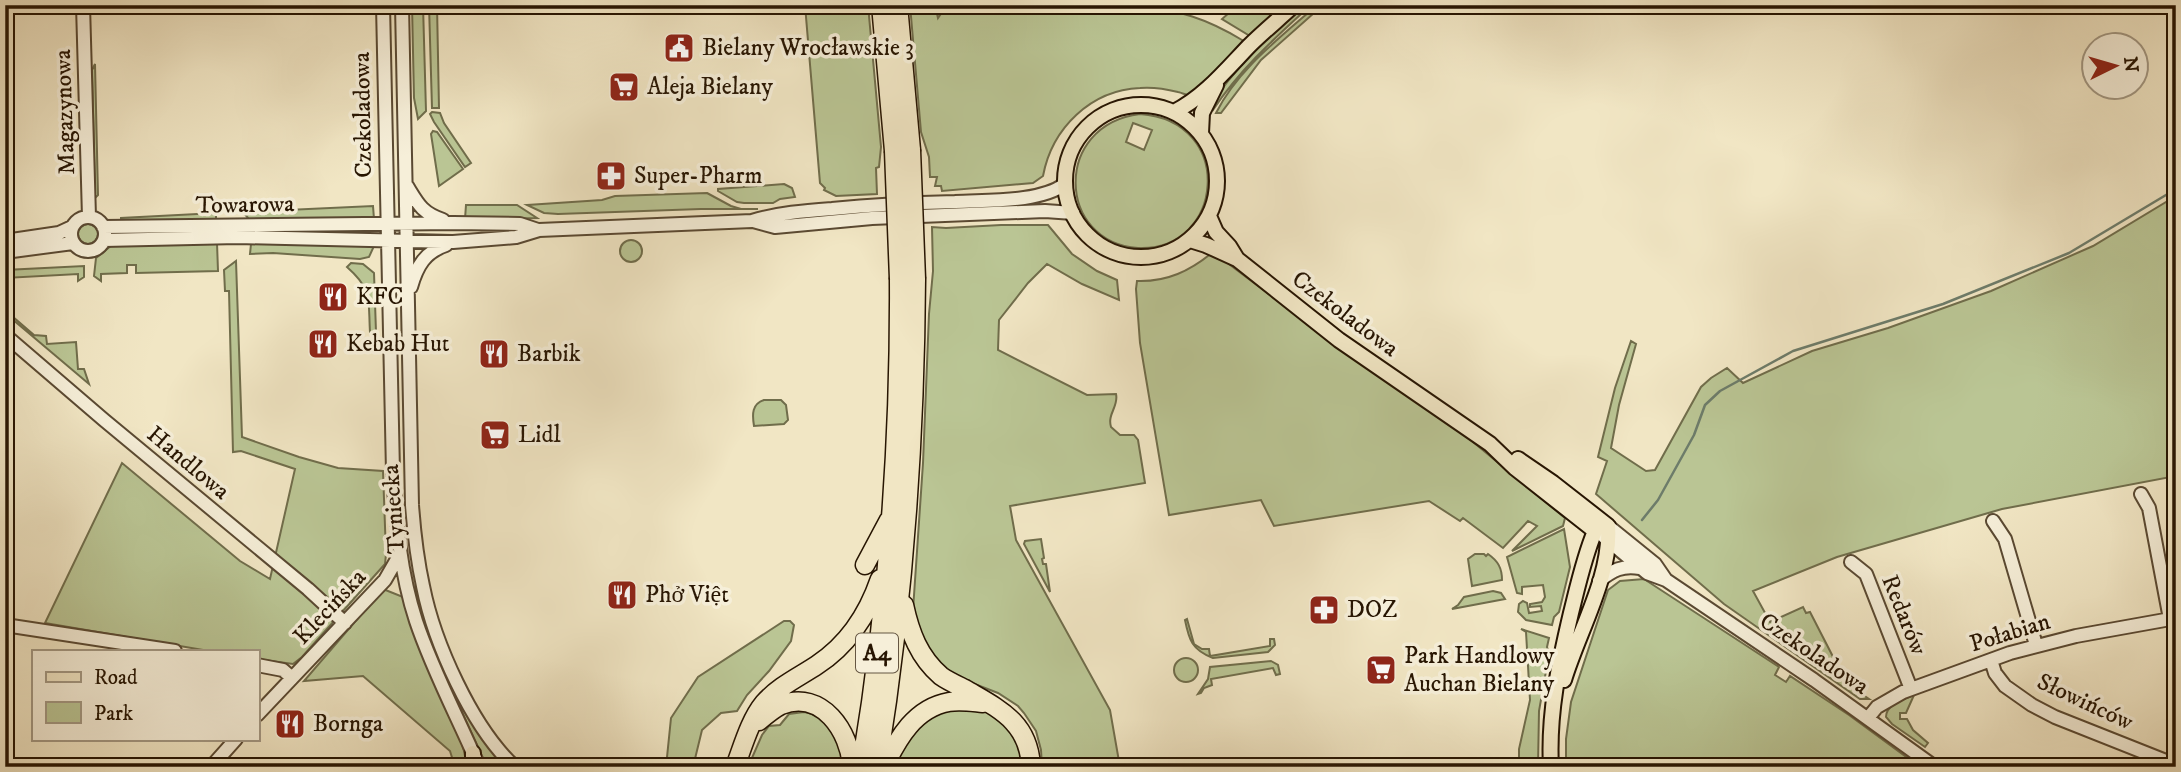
<svg xmlns="http://www.w3.org/2000/svg" width="2181" height="772" viewBox="0 0 2181 772" font-family="'IM FELL DW Pica',serif">
	<rect width="100%" height="100%" fill="#f1e6c4"/>
	<filter id="stains"><feTurbulence type="fractalNoise" baseFrequency=".00286" numOctaves="4"/><feColorMatrix values="0 0 0 0 .2 0 0 0 0 .09 0 0 0 0 .02 0 0 0 .5 -.17"/></filter>
	<radialGradient id="worn" r=".72"><stop offset=".6" stop-color="#630" stop-opacity="0"/><stop offset="1" stop-color="#630" stop-opacity=".3"/></radialGradient>
	<!-- green -->
	<path fill="#bac594" stroke="#706d4b" stroke-width="2" fill-rule="evenodd" d="M412,5H423L426,111L418,119L414,98Z
		M429,5H437L439,108H432Z
		M805,5H868L881,147L879,167L876,168L877,194L836,196L824,190L825,188L820,183Z
		M910,5H935L938,18L947,5H1099L1085,10C1100,18 1121,8 1138,8C1177,8 1209,20 1242,40L1243,43L1193,96C1187,96 1183,93 1178,92C1166,89 1152,87 1140,88C1091,90 1052,128 1043,176L1033,183L942,191L941,186H935L937,177H930L929,157L921,132Z
		M1238,5H1285L1250,36L1222,19Z
		M1303,5H1311C1275,38 1240,69 1213,110L1209,107C1236,66 1267,38 1303,5Z
		M1317,5H1323L1261,60L1221,113H1216C1238,69 1281,37 1317,5Z
		M95,64L98,195L95,198L92,70Z
		M432,112L440,113L444,123L471,163L465,167L434,122L430,114Z
		M1140,114C1237,121 1224,252 1138,248C1057,243 1052,125 1140,114ZM1133,123L1152,130L1144,150L1126,142Z
		M433,131L437,132L463,169L439,186L431,134Z
		M784,184L792,188L795,197L780,199L773,203H744L737,202L718,191V189Z
		M707,193L731,206L741,209H758H701L558,214L544,213L527,205L602,200L615,196Z
		M2176,196V476L2002,509L1837,557L1753,591L1770,622L1803,607L1806,613L1810,612L1847,684L1869,699H1860L1724,604L1596,494L1607,461L1598,457L1615,388L1631,341L1636,344L1619,405L1611,448L1646,471L1655,470L1701,387L1711,378L1727,368L1743,383L1812,351L1888,328L1991,291L2093,246Z
		M466,205H517L537,218L465,219Z
		M373,206L374,219L252,221L248,218L243,212Z
		M216,213V220L121,222V218Z
		M78 234a10 10 0 1 1 20 0a10 10 0 1 1-20 0Z
		M1001,225H1048L1072,254L1097,271L1117,280L1119,300L1082,284L1047,264L1028,283L999,320L998,350L1087,395L1116,394C1119,406 1107,414 1111,427L1120,435H1134L1138,440L1145,483L1010,506L1016,540L1110,710L1120,767H1042L1041,750L1036,731L1024,713L1018,706L998,693L972,683L943,668L927,650L913,610L923,463L929,314L933,271L932,227L946,228Z
		M620 251a11 11 0 1 1 22 0a11 11 0 1 1-22 0Z
		M254,242L374,246L369,257L360,259L273,253L250,254L251,244Z
		M217,243L218,271L136,273V265H127V273L101,274V281L94,276L96,258L112,245Z
		M1213,252L1336,345L1450,423L1565,518L1563,526L1512,551L1537,526L1528,521L1503,548L1463,518L1460,521L1429,501L1274,526L1261,500L1169,515L1140,343L1136,289L1137,281C1167,282 1190,271 1213,252Z
		M236,261L242,437L299,457L338,468L383,471L386,554L385,564L302,657L293,664L257,659V651H209L45,623L122,463L240,561L270,579L295,469L241,451L233,452L229,291H225L224,270Z
		M351,263L363,264L374,273L376,332H370C368,299 373,290 347,267Z
		M84,266V277L78,281V274L5,278V270Z
		M5,310L34,335L46,336L47,344L76,342L78,369H84L89,384L5,313Z
		M764,400H781L786,405L788,420L784,424L754,426C752,414 752,404 764,400Z
		M1564,529L1570,567L1559,612L1554,617L1552,625L1526,620L1518,612L1519,604L1523,601L1527,603L1529,613L1542,611L1541,606L1530,607V604L1542,602L1545,597L1543,585L1522,587V594L1517,593L1507,557Z
		M1041,539L1044,558L1042,559L1043,564H1046L1050,592L1024,544L1025,541Z
		M1475,554H1484L1486,556L1488,554C1498,561 1502,568 1502,580L1472,586L1468,559Z
		M1644,579L1779,667L1775,675L1786,682L1790,676L1849,715L1920,767H1566V739L1571,702L1608,590L1620,581Z
		M383,589L403,597C411,621 419,646 429,670C440,695 467,741 466,767H455L450,751L363,676L304,681Z
		M1493,591L1501,593L1505,599L1452,609L1458,605L1464,597Z
		M417,594L426,626L450,680L506,767H487L430,642L415,595Z
		M1187,619L1194,644L1202,649H1209L1210,656L1270,646V639H1274L1275,645L1268,652L1213,658C1192,650 1189,640 1185,620Z
		M784,621H790L794,625L791,641L769,671L747,695L737,711L721,713L702,730L693,767H666L671,718L698,677Z
		M1521,629L1549,638L1547,647L1549,654L1539,711L1538,767L1519,766V749L1530,700L1526,632Z
		M1174 670a12 12 0 1 1 24 0a12 12 0 1 1-24 0Z
		M1271,661L1278,665L1280,674L1276,675L1273,668L1211,679L1212,685L1204,688L1201,693L1198,694L1208,679L1210,667Z
		M1914,695L1906,713H1900V719H1907L1913,730L1928,743L1925,747L1892,724L1886,717C1886,704 1903,700 1914,695Z
		M940,707C953,708 979,707 990,712C1011,722 1020,745 1023,767H893L907,731Z
		M804,712C833,717 839,742 845,767H748L762,735L769,726L780,725L789,714Z"/>
	<g fill="none" stroke-linecap="round" stroke-linejoin="round">
		<!-- stream -->
		<path stroke="#6d7c6a" stroke-width="2.5" d="M1642,520L1658,500L1694,435L1705,405L1720,391L1793,351L1943,304L2069,253L2176,189"/>
		<!-- minor casing -->
		<g stroke="#5a4932" stroke-width="16">
			<path id="minor" d="M83,5L89,217
				M383,5L393,472C396,522 400,572 416,621C432,669 456,714 476,760
				M402,5L412,505C414,532 417,559 423,586C434,642 472,728 515,767
				M407,186C418,204 422,213 443,220
				M71 234a17 17 0 1 1 34 0a17 17 0 1 1-34 0Z
				M753,221L775,227L872,218L1045,211L1073,213
				M103,227L453,223L520,224L538,230
				M104,240L238,237L453,242L516,237L539,230L752,221C778,213 805,211 832,209C873,205 914,203 955,202C987,200 1039,203 1065,184
				M5,241L59,233L72,227
				M5,252L73,243
				M411,287C417,266 425,252 446,245
				M5,335L104,420L308,589L345,623
				M2141,494L2149,508L2170,619
				M1993,521L2005,539L2036,645
				M1602,528L1608,526L1655,564L1666,580
				M1604,537L1647,573L1666,580L1814,680L1935,767
				M1851,562L1866,574L1911,689
				M1599,581C1613,570 1622,565 1640,568
				M5,625L175,651
				M1991,660L1995,673L2005,686L2032,705L2055,717L2176,765
				M257,665L283,670L292,678
				M257,715L385,580L400,554
				M1868,718L1877,707L1903,692L2010,653L2076,636L2176,618
				M211,767L236,739"/>
		</g>
		<!-- major casing -->
		<g stroke="#271502" stroke-width="18">
			<path id="major" d="M1065 181a76 76 0 1 1 152 0a76 76 0 1 1-152 0Z
				M1174,112C1204,97 1226,70 1249,46C1263,32 1279,19 1294,5
				M1201,133L1202,113L1216,85
				M1209,216L1216,232L1229,246L1237,259
				M1190,240L1206,245L1237,259L1339,340L1490,444L1515,468L1595,531C1584,557 1578,585 1571,613C1559,664 1548,714 1551,767
				M1518,459L1553,483L1608,526C1612,575 1578,633 1564,680
				M473,767V753"/>
		</g>
		<!-- highway casing -->
		<g stroke="#271502" stroke-width="21">
			<path id="highway" d="M881,5L894,151
				M898,5L911,150
				M865,565L889,520
				M904,605C910,633 919,657 941,676C948,681 957,685 965,689C999,709 1029,722 1031,767
				M759,721C766,715 773,709 781,705C822,689 850,732 852,767
				M735,767C743,746 750,720 764,703C779,686 799,677 817,665C849,644 868,614 880,579
				M861,767C888,606 900,443 899,279
				M877,767C904,603 915,445 916,279
				M884,767C898,738 915,708 949,702C960,700 972,702 983,703"/>
		</g>
		<!-- minor -->
		<use href="#minor" stroke="#f6efd9" stroke-width="12"/>
		<!-- major -->
		<use href="#major" stroke="#f1e6c4" stroke-width="14"/>
		<!-- highway -->
		<use href="#highway" stroke="#f1e6c4" stroke-width="18"/>
		<!-- highway-bridge casing -->
		<g stroke="#271502" stroke-width="21" stroke-linecap="butt">
			<path id="highway-bridge" d="M911,150L916,279
				M894,151L899,279"/>
		</g>
		<!-- highway-bridge -->
		<use href="#highway-bridge" stroke="#f1e6c4" stroke-width="18"/>
	</g>
	<!-- icons -->
	<defs>
		<g id="civic-square" transform="scale(1.575)"><rect x="-9" y="-9" width="18" height="18" rx="4" fill="#8f2418" stroke="#f6efd9"/><path d="M-.6-6.5H3V-4.5H.6V-3L4-1V1h2V6H-6V1h2V-1L-.6-3ZM-1.2 2.5V6h2.4V2.5Z" fill="#fff"/></g>
		<g id="supermarket-square" transform="scale(1.575)"><rect x="-9" y="-9" width="18" height="18" rx="4" fill="#8f2418" stroke="#f6efd9"/><path d="M-6-5.5h2.5l.6 2H6L4.5 2H-2.5L-4.4-4H-6ZM-1.5 3.2a1.3 1.3 0 1 0 .1 0ZM3 3.2a1.3 1.3 0 1 0 .1 0Z" fill="#fff"/></g>
		<g id="pharmacy-square" transform="scale(1.575)"><rect x="-9" y="-9" width="18" height="18" rx="4" fill="#8f2418" stroke="#f6efd9"/><path d="M-2-6h4v4h4v4h-4v4h-4v-4h-4v-4h4Z" fill="#fff"/></g>
		<g id="restaurant-square" transform="scale(1.575)"><rect x="-9" y="-9" width="18" height="18" rx="4" fill="#8f2418" stroke="#f6efd9"/><path d="M-5-6h1v4h1v-4h1v4h1v-4h1v5L-1.5 .5V6h-2V.5L-5-1ZM5-6V6H3V1.5H1.5Q1.5-4 5-6Z" fill="#fff"/></g>
	</defs>
	<g fill-rule="evenodd">
		<use href="#civic-square" x="679" y="48"/>
		<use href="#supermarket-square" x="624" y="87"/>
		<use href="#pharmacy-square" x="611" y="176"/>
		<use href="#restaurant-square" x="333" y="297"/>
		<use href="#restaurant-square" x="323" y="344"/>
		<use href="#restaurant-square" x="494" y="354"/>
		<use href="#supermarket-square" x="495" y="435"/>
		<use href="#restaurant-square" x="622" y="595"/>
		<use href="#pharmacy-square" x="1324" y="610"/>
		<use href="#supermarket-square" x="1381" y="670"/>
		<use href="#restaurant-square" x="290" y="724"/>
	</g>
	<g text-anchor="middle" dominant-baseline="central" stroke-width="7" stroke-linejoin="round" paint-order="stroke">
		<!-- shield labels -->
		<rect fill="#f6efd9" stroke="#655642" stroke-width="2" x="856" y="633.5" width="42" height="39" rx="5"/>
		<g font-size="23" font-weight="bold" fill="#271502">
			<text x="877" y="653">A4</text>
		</g>
		<!-- poi labels -->
		<g font-size="24" fill="#271502" stroke="#f6efd9" text-anchor="start">
			<text x="702" y="48">Bielany Wrocławskie 3</text>
			<text x="647" y="87">Aleja Bielany</text>
			<text x="634" y="176">Super-Pharm</text>
			<text x="356" y="297">KFC</text>
			<text x="346" y="344">Kebab Hut</text>
			<text x="517" y="354">Barbik</text>
			<text x="518" y="435">Lidl</text>
			<text x="645" y="595">Phở Việt</text>
			<text x="1347" y="610">DOZ</text>
			<text x="1404" y="656">Park Handlowy<tspan x="1404" dy="28">Auchan Bielany</tspan></text>
			<text x="313" y="724">Bornga</text>
		</g>
		<!-- street labels -->
		<g font-size="24" fill="#271502" stroke="#f6efd9">
			<text transform="translate(65 112) rotate(-92)">Magazynowa</text>
			<text transform="translate(363 115) rotate(-91)">Czekoladowa</text>
			<text transform="translate(245 205) rotate(-1)">Towarowa</text>
			<text transform="translate(1345 314) rotate(37)">Czekoladowa</text>
			<text transform="translate(188 463) rotate(40)">Handlowa</text>
			<text transform="translate(394 509) rotate(-94)">Tyniecka</text>
			<text transform="translate(330 607) rotate(-47)">Klecińska</text>
			<text transform="translate(1904 615) rotate(68)">Redarów</text>
			<text transform="translate(2010 633) rotate(-17)">Połabian</text>
			<text transform="translate(1814 654) rotate(34)">Czekoladowa</text>
			<text transform="translate(2085 702) rotate(25)">Słowińców</text>
		</g>
	</g>
	<!-- margin -->
	<rect width="2181" height="772" fill="none" stroke="#f1e6c4" stroke-width="28"/>
	<rect x="7" y="7" width="2167" height="758" fill="none" stroke="#271502" stroke-width="3.5"/>
	<rect x="14" y="14" width="2153" height="744" fill="none" stroke="#271502" stroke-width="2"/>
	<!-- legend -->
	<rect x="32" y="650" width="228" height="91" fill="#f6efd9" stroke="#a39883" stroke-width="2"/>
	<rect x="46" y="672" width="35" height="10" fill="#f1e6c4" stroke="#a39883" stroke-width="2"/>
	<text x="94" y="684" font-size="21" fill="#271502">Road</text>
	<rect x="46" y="702" width="35" height="21" fill="#bac594" stroke="#a39883" stroke-width="2"/>
	<text x="94" y="720" font-size="21" fill="#271502">Park</text>
	<!-- north arrow -->
	<g transform="translate(2115 66) rotate(85)"><circle r="33" fill="#f6efd9" stroke="#a39883" stroke-width="2"/>
	<path d="M0-5L12 26L0 18L-12 26Z" fill="#8f2418"/>
	<text y="-10" font-size="19" font-weight="bold" text-anchor="middle" fill="#271502">N</text>
	</g>
	<rect width="100%" height="100%" filter="url(#stains)"/>
	<rect width="100%" height="100%" fill="url(#worn)"/>
</svg>
